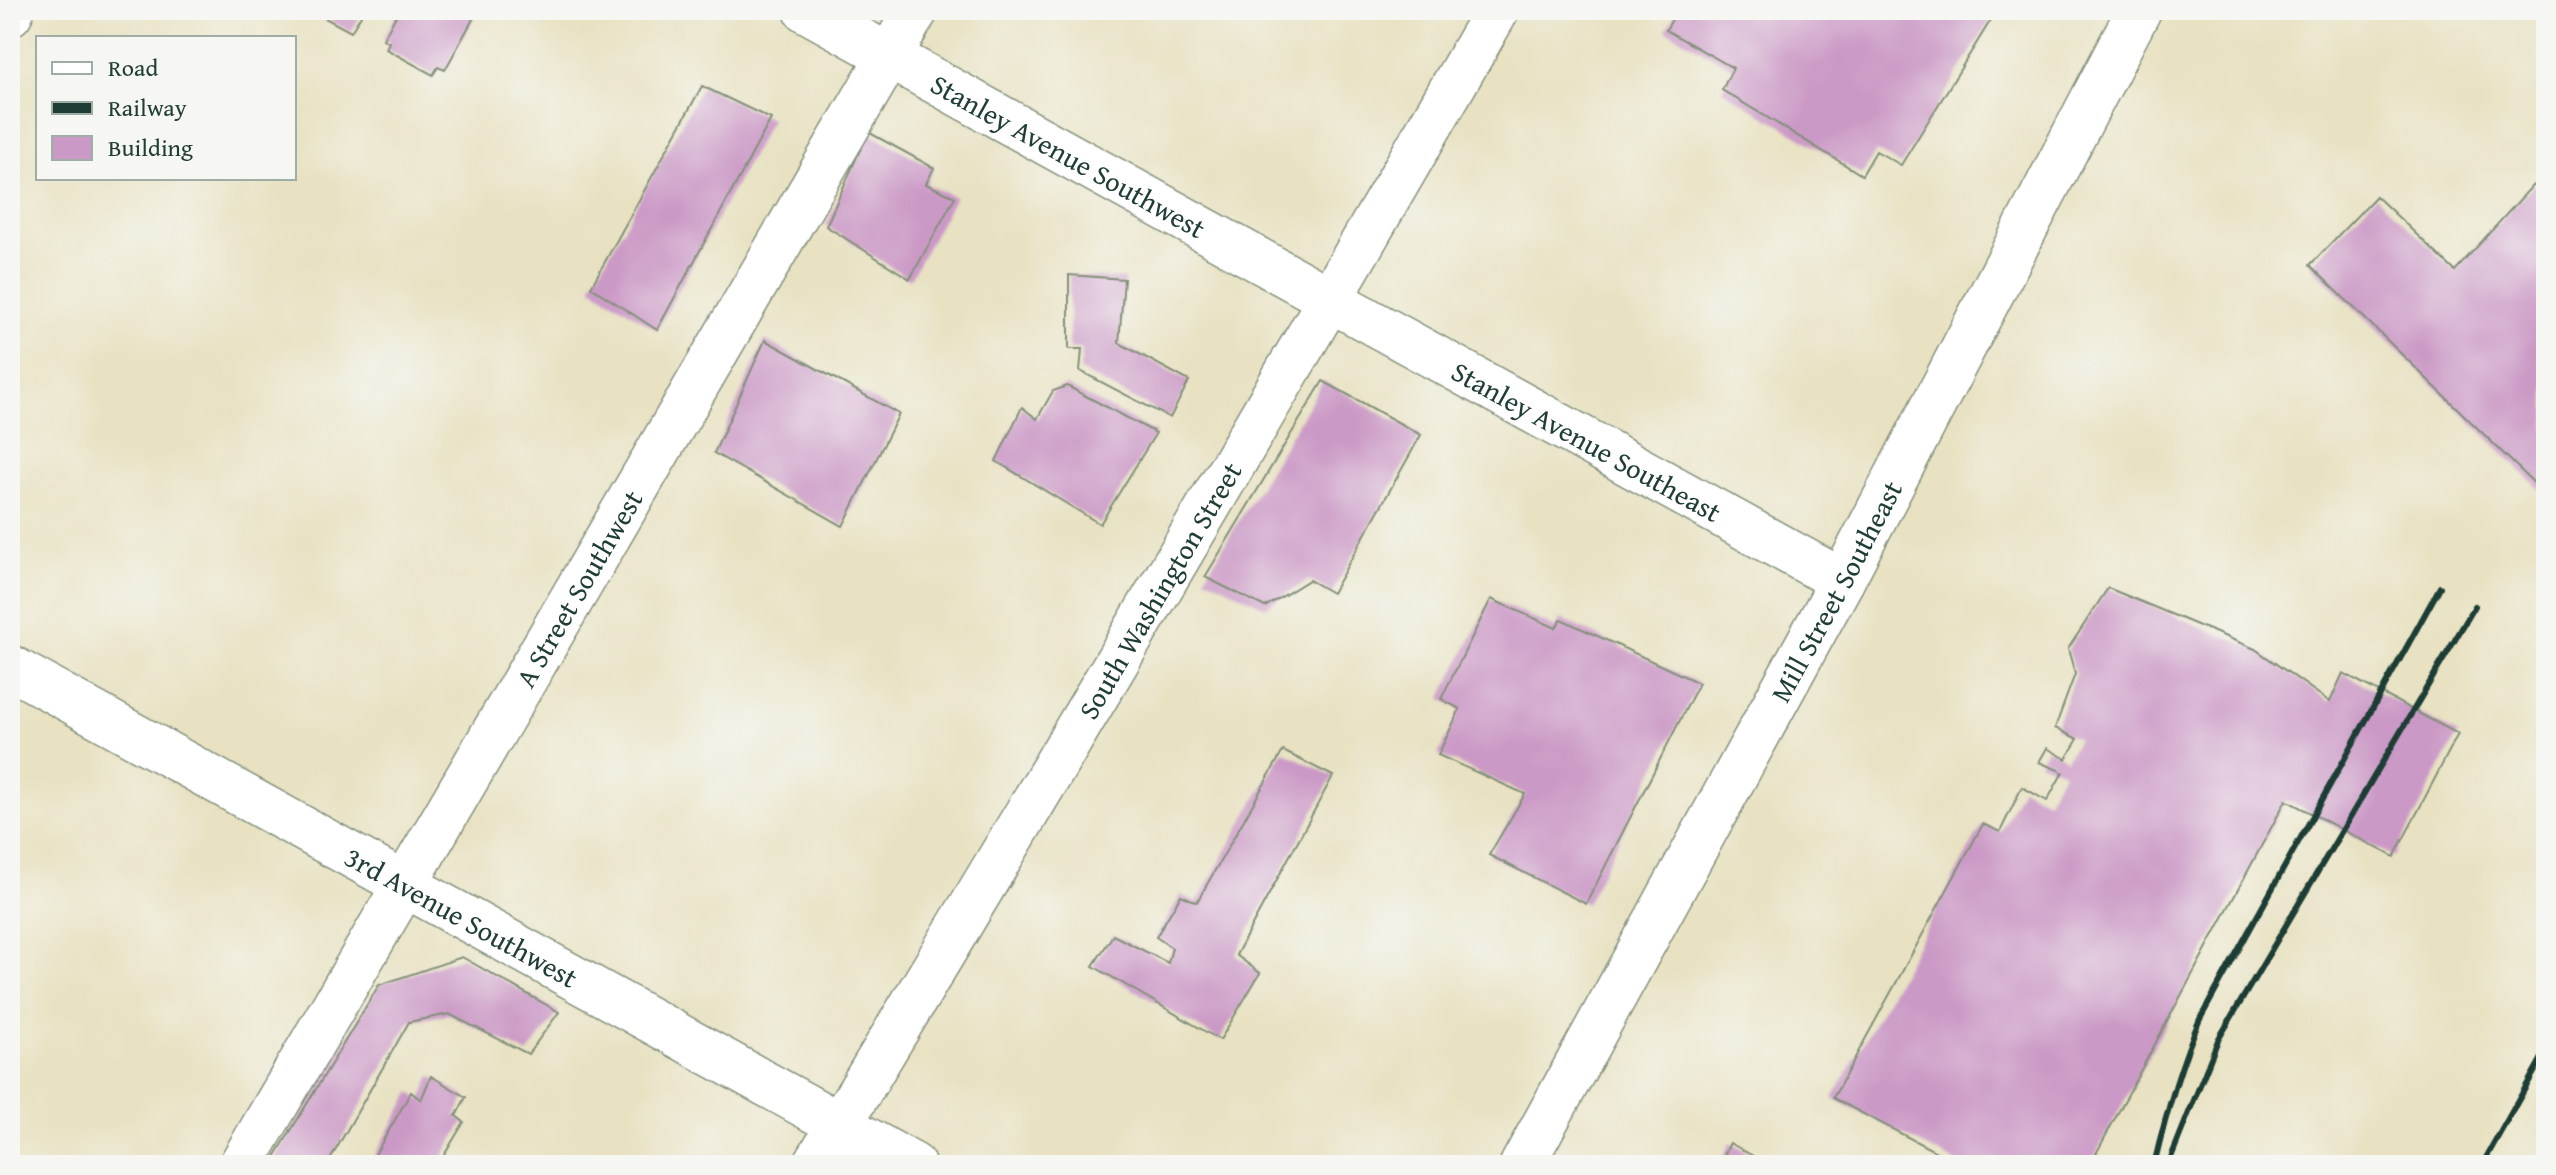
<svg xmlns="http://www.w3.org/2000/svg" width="2556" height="1175" viewBox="0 0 2556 1175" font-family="'Gentium Book Plus',serif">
	<rect width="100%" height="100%" fill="#f6f6f2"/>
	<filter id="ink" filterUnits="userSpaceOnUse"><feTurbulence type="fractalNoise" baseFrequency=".0125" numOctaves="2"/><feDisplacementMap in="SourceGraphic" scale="16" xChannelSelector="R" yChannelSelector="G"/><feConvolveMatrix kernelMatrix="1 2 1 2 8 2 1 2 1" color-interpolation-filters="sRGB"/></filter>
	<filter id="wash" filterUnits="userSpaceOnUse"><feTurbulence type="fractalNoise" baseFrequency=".006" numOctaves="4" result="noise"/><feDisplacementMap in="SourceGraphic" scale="32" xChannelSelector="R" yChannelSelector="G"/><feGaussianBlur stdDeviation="1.8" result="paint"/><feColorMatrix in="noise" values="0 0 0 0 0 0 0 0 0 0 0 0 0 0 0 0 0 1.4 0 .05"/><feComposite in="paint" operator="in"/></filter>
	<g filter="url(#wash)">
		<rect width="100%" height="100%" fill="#e8e2c2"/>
		<g id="blocks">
			<!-- building -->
			<path fill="#cb99c6" d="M310,10H364L351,32Z
				M399,10H478L445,70L438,67L433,75L386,49L389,42L383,39Z
				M1677,10H1997L1901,165L1876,151L1862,175L1722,90L1733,68L1666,30Z
				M702,86L771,119L657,330L591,287Z
				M868,132L934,168L926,184L955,197L910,279L826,226Z
				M2533,185L2546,193V483L2540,489L2310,265L2376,196L2455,271Z
				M1069,275L1124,279L1119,343L1189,381L1170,418L1080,371L1082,349H1069Z
				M765,340L899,414L843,526L714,453Z
				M1323,381L1421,435L1332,593L1309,580L1265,607L1205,577Z
				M1067,386L1156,433L1100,524L996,461L1022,407L1037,419L1053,391Z
				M2108,588L2255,649L2330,702L2343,673L2458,734L2394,857L2286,800L2090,1165H1961L1833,1098L1983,824L2000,832L2022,787L2047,801L2063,772L2039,762L2047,748L2066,759L2078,739L2055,728L2075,674L2068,649Z
				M1491,599L1556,628L1561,619L1699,683L1586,904L1489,855L1525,794L1438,755L1460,709L1441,699Z
				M1283,751L1333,776L1236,955L1260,973L1220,1040L1093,966L1113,935L1168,963L1172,948L1156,937L1181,895L1197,902Z
				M462,957L559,1012L528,1054L449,1014L409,1022L327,1165H270L379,985Z
				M431,1076L466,1097L456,1116L464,1122L438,1165H369L411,1092L421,1100Z
				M1730,1143L1769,1165H1719Z"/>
		</g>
	</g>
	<g filter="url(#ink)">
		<use href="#blocks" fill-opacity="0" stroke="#84907b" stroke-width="2"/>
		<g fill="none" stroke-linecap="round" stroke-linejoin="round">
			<!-- street casing -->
			<g stroke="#84907b" stroke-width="47">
				<g id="street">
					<path d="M10,14L12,10"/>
					<path id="s1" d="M1331,300L1842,581"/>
					<path id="s2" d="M10,667L913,1165"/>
					<path id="s3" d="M241,1165L916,10"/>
					<path id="s4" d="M1522,1165L1842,581L2139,10"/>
				</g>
			</g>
			<!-- secondary casing -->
			<g stroke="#84907b" stroke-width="47">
				<g id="secondary">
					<path id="s5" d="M806,10L1331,300"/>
					<path id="s6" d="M815,1165C1047,783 1274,398 1497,10"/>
				</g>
			</g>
			<!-- street -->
			<use href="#street" stroke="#fff" stroke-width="44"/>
			<!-- secondary -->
			<use href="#secondary" stroke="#fff" stroke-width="44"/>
			<!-- rail -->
			<path stroke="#1f3d34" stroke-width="6" d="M2154,1165C2166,1114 2179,1067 2200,1019L2440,587
				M2168,1165L2218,1040L2475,606
				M2482,1165L2546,1051"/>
		</g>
	</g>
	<g text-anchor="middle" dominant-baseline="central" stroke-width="7" stroke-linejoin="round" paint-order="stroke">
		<!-- street labels -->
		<g font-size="28" fill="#1f3d34" stroke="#f6f6f2">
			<text stroke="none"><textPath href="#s5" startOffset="300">Stanley Avenue Southwest</textPath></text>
			<text stroke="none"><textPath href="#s1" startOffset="292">Stanley Avenue Southeast</textPath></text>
			<text stroke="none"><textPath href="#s3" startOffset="668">A Street Southwest</textPath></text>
			<text stroke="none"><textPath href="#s6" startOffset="670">South Washington Street</textPath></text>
			<text stroke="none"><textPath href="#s4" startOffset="654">Mill Street Southeast</textPath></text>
			<text stroke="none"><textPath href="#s2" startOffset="516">3rd Avenue Southwest</textPath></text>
		</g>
	</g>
	<!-- margin -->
	<rect width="2556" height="1175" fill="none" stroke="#f6f6f2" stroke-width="40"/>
	<!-- legend -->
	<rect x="36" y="36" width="260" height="144" fill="#f6f6f2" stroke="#a0aca6" stroke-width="2"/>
	<rect x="52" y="62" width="40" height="12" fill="#ffffff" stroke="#a0aca6" stroke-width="2"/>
	<text x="108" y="76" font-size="24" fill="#1f3d34">Road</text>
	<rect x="52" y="102" width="40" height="12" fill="#1f3d34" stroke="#a0aca6" stroke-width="2"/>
	<text x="108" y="116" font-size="24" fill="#1f3d34">Railway</text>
	<rect x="52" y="136" width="40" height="24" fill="#cb99c6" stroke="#a0aca6" stroke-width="2"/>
	<text x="108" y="156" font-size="24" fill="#1f3d34">Building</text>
</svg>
